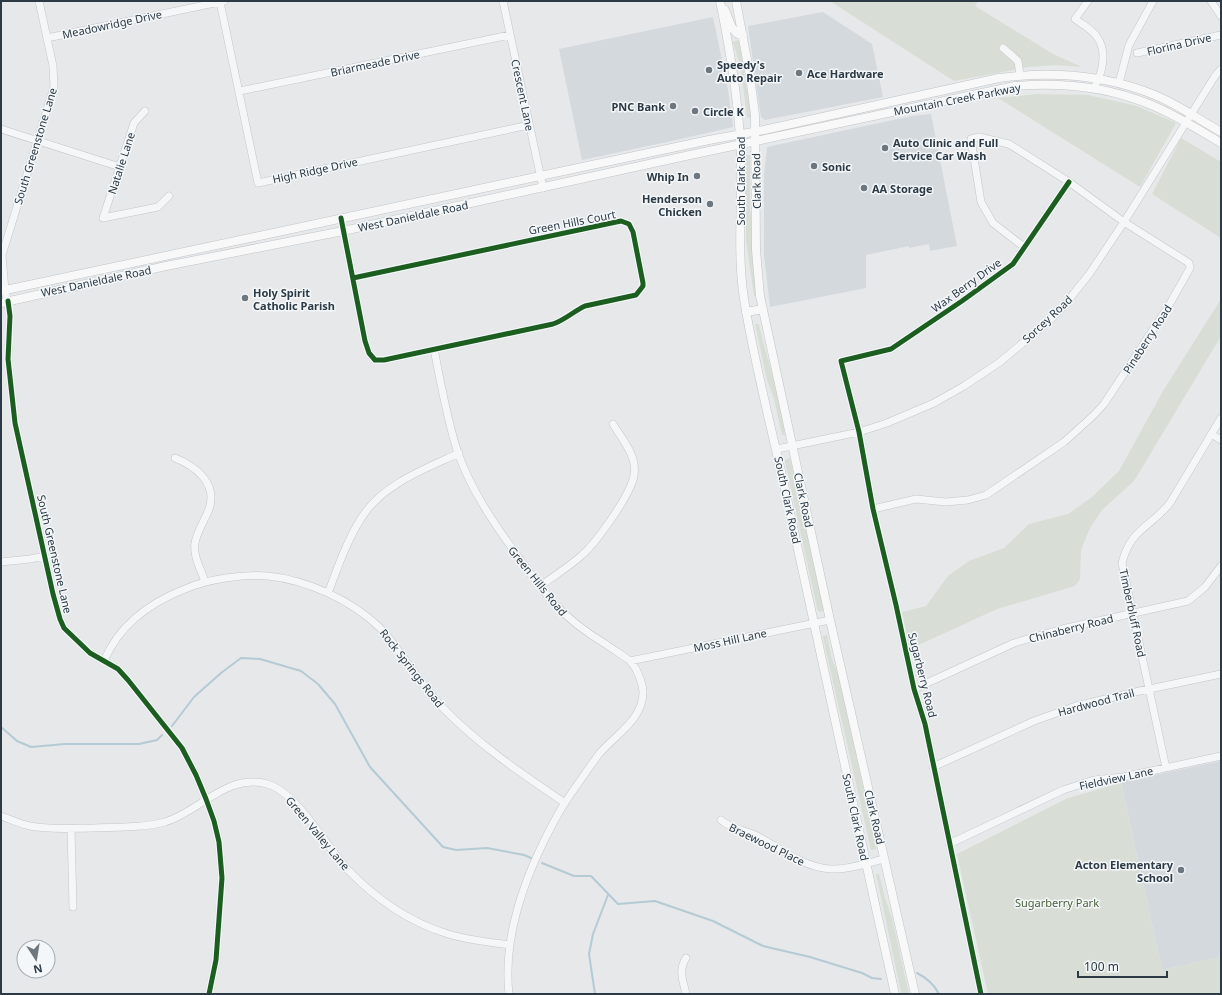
<svg xmlns="http://www.w3.org/2000/svg" width="1222" height="995" viewBox="0 0 1222 995" font-family="'Noto Sans',sans-serif">
	<rect width="100%" height="100%" fill="#e6e8ea"/>
	<!-- built -->
	<path fill="#d4d9dd" d="M823,12L872,44L883,97L765,120L761,117L748,26Z
		M713,17L728,90L733,127L667,142L582,160L559,49Z
		M931,114L957,246L930,251L929,244L909,248V246L866,255V288L770,307L764,254V176L767,147L912,116Z
		M1221,761V957L1162,970L1121,782Z"/>
	<!-- green -->
	<path fill="#d8ded6" d="M830,1H978L975,6L1053,54L1082,67L1056,65L1028,67L954,81Z
		M739,40L750,109L751,117L747,118L741,69L733,42Z
		M1037,94L1088,95L1137,106L1176,123L1140,187L998,98Z
		M1181,138L1221,162V238L1152,194Z
		M746,155H750V209L753,227L757,296H754L746,240Z
		M1221,299V336L1134,481L1102,510L1090,528L1081,550L1080,579L1075,586L997,609L910,649L902,612L926,606L948,576L969,561L1004,548L1029,524L1068,514L1092,497L1119,471L1163,391Z
		M755,324H758L759,325C767,361 782,398 785,435H782L774,399L767,380Z
		M790,458L823,606V611L819,612L817,608L785,462V460Z
		M827,635L832,659L839,677L876,846V849L871,850L823,638V636Z
		M1121,783L1162,970L1221,957V994H988L957,854L1068,798Z
		M876,874H879L885,898L892,918L909,994H902L900,988Z"/>
	<g fill="none" stroke-linecap="round" stroke-linejoin="round">
		<!-- stream -->
		<path stroke="#b4cbd5" stroke-width="2" d="M172,726L194,697L221,673L241,658L260,659L301,671L318,684L335,704L370,767L443,847L456,850L487,848L524,855L531,858
			M1,727L17,741L31,747L65,744H139L157,740L162,735
			M542,863L574,876H591L618,904L655,901L713,921L763,946L810,957L862,973L872,978L881,979
			M917,973C927,978 934,984 939,994
			M595,994L589,954L593,934L608,895"/>
		<!-- minor casing -->
		<g stroke="#c4c6c8" stroke-width="8">
			<path id="minor" d="M39,1L53,66L54,87L2,255L5,290L10,316L8,359L15,423L53,594L60,619L64,628L90,653L118,669L128,680L182,748L196,775L206,799L214,821L219,842L222,878L216,960L209,994
				M503,1L543,188
				M1088,1L1075,19C1083,25 1092,29 1097,37C1108,52 1102,74 1094,88
				M1211,1L1221,16
				M220,2L258,183L529,125
				M47,38L224,1
				M1003,48L1018,61L1020,75
				M1137,53L1221,35
				M1119,83L1129,45L1153,1
				M240,91L510,35
				M145,111L134,123L103,218L158,207L169,196
				M1,129L120,167
				M341,218L365,341L369,353L375,360H384L553,324C565,320 574,311 585,306L636,295L643,286V283L633,232L629,224L621,221L353,278
				M434,349C441,384 447,420 458,453C472,492 495,525 519,558C530,573 541,589 554,603C569,620 587,633 607,645C614,650 622,655 629,660C636,666 642,681 643,691C644,719 615,735 599,754C588,769 577,785 566,801C558,813 551,827 544,841C521,888 503,941 509,994
				M1211,434L1221,440
				M777,449L859,432L887,423L934,403L964,386L1000,362L1050,320L1063,307L1090,273L1124,222L1215,76L1221,69
				M175,458C195,466 218,483 209,509C205,520 197,531 195,543C193,557 201,569 205,582
				M873,509L916,499L946,502L968,500L986,495L1064,442L1094,415L1104,404L1168,307L1190,268L1189,263L1124,222L1069,182L1009,144L979,137L971,139L981,202L993,223L1024,247
				M1,562L30,559L45,556
				M540,586C554,576 569,567 582,555C596,543 624,503 631,485C634,479 635,471 634,464C632,450 620,436 613,424
				M328,593C338,567 347,540 362,517C383,484 425,469 459,453
				M104,661C119,625 149,603 185,589C208,579 243,574 268,576C307,580 351,600 379,627C387,635 394,644 400,653C414,671 427,691 443,708C479,745 522,774 565,803
				M630,661L830,620
				M914,689L1014,643L1062,629L1188,601L1205,587L1221,566
				M933,767L1034,721L1076,706L1135,692L1221,674
				M1166,768L1122,563C1131,528 1150,528 1170,503L1221,418
				M1,816C10,819 20,824 30,826C50,830 72,828 93,828C117,827 142,828 165,822C201,811 226,773 267,784C297,792 326,846 347,869C374,897 407,921 445,933C466,940 488,942 510,945
				M721,820C734,831 744,829 757,836C780,848 803,867 830,869C848,870 867,863 884,859
				M71,829L73,907
				M949,844L1063,790L1094,780L1123,777L1221,756
				M686,958C678,971 683,980 686,994
				M981,994L925,724L914,689L896,605L873,509L859,432L841,361L891,349L962,301L1013,264L1069,182"/>
		</g>
		<!-- major casing -->
		<g stroke="#c2c5c8" stroke-width="9">
			<path id="major" d="M720,1C731,54 740,108 741,162C742,208 737,253 744,299C756,374 777,448 792,522C826,680 860,837 895,994
				M736,1L750,76L755,115L756,250L760,296L830,620L915,994
				M725,10C729,18 732,36 743,35
				M1,291L709,140L764,130L999,78C1053,71 1107,75 1157,96C1180,106 1200,120 1221,132
				M1,303L166,266L343,231L690,155L1015,86C1061,82 1105,86 1149,104C1174,114 1198,129 1221,143
				M746,312L763,309"/>
		</g>
		<!-- minor -->
		<use href="#minor" stroke="#f5f6f7" stroke-width="7"/>
		<!-- major -->
		<use href="#major" stroke="#f8f8f8" stroke-width="8"/>
		<!-- cycleway casing -->
		<g stroke="#f4f7f9" stroke-width="8">
			<path id="cycleway" d="M341,218L365,341L369,353L375,360H384L553,324C565,320 574,311 585,306L636,295L643,286V283L633,232L629,224L621,221L353,278
				M8,301L10,316L8,359L15,423L53,594L60,619L64,628L90,653L118,669L128,680L182,748L196,775L206,799L214,821L219,842L222,878L216,960L209,994
				M981,994L925,724L914,689L896,605L873,509L859,432L841,361L891,349L962,301L1013,264L1069,182"/>
		</g>
		<!-- cycleway -->
		<use href="#cycleway" stroke="#1b5e20" stroke-width="5"/>
	</g>
	<!-- markers -->
	<g fill="#6c777f" stroke="#f4f7f9" stroke-width="1.5">
		<circle cx="709" cy="70" r="4"/>
		<circle cx="799" cy="73" r="4"/>
		<circle cx="673" cy="106" r="4"/>
		<circle cx="695" cy="111" r="4"/>
		<circle cx="885" cy="148" r="4"/>
		<circle cx="814" cy="166" r="4"/>
		<circle cx="697" cy="176" r="4"/>
		<circle cx="864" cy="188" r="4"/>
		<circle cx="710" cy="204" r="4"/>
		<circle cx="245" cy="298" r="4"/>
		<circle cx="1181" cy="870" r="4"/>
	</g>
	<g text-anchor="middle" dominant-baseline="central" stroke-width="3" stroke-linejoin="round" paint-order="stroke">
		<!-- street labels -->
		<g font-size="11" fill="#2b3a45" stroke="#f4f7f9">
			<text transform="translate(112 24) rotate(-12)">Meadowridge Drive</text>
			<text transform="translate(1179 44) rotate(-13)">Florina Drive</text>
			<text transform="translate(375 63) rotate(-12)">Briarmeade Drive</text>
			<text transform="translate(523 95) rotate(78)">Crescent Lane</text>
			<text transform="translate(957 99) rotate(-11)">Mountain Creek Parkway</text>
			<text transform="translate(35 146) rotate(-73)">South Greenstone Lane</text>
			<text transform="translate(121 163) rotate(-72)">Natalie Lane</text>
			<text transform="translate(315 170) rotate(-12)">High Ridge Drive</text>
			<text transform="translate(740 181) rotate(-90)">South Clark Road</text>
			<text transform="translate(756 181) rotate(-91)">Clark Road</text>
			<text transform="translate(413 216) rotate(-12)">West Danieldale Road</text>
			<text transform="translate(572 222) rotate(-11)">Green Hills Court</text>
			<text transform="translate(96 281) rotate(-12)">West Danieldale Road</text>
			<text transform="translate(966 285) rotate(-36)">Wax Berry Drive</text>
			<text transform="translate(1047 319) rotate(-43)">Sorcey Road</text>
			<text transform="translate(1147 339) rotate(-57)">Pineberry Road</text>
			<text transform="translate(788 500) rotate(78)">South Clark Road</text>
			<text transform="translate(804 500) rotate(78)">Clark Road</text>
			<text transform="translate(55 554) rotate(77)">South Greenstone Lane</text>
			<text transform="translate(538 581) rotate(51)">Green Hills Road</text>
			<text transform="translate(1133 613) rotate(78)">Timberbluff Road</text>
			<text transform="translate(1071 628) rotate(-14)">Chinaberry Road</text>
			<text transform="translate(730 640) rotate(-12)">Moss Hill Lane</text>
			<text transform="translate(412 668) rotate(52)">Rock Springs Road</text>
			<text transform="translate(923 675) rotate(76)">Sugarberry Road</text>
			<text transform="translate(1096 702) rotate(-15)">Hardwood Trail</text>
			<text transform="translate(1116 778) rotate(-12)">Fieldview Lane</text>
			<text transform="translate(856 817) rotate(78)">South Clark Road</text>
			<text transform="translate(875 817) rotate(77)">Clark Road</text>
			<text transform="translate(318 833) rotate(50)">Green Valley Lane</text>
			<text transform="translate(767 844) rotate(26)">Braewood Place</text>
		</g>
		<!-- poi labels -->
		<g font-size="11" font-weight="bold" fill="#2b3a45" stroke="#f4f7f9" text-anchor="start">
			<text x="717" y="64">Speedy's<tspan x="717" dy="13">Auto Repair</tspan></text>
			<text x="807" y="73">Ace Hardware</text>
			<text x="665" y="106" text-anchor="end">PNC Bank</text>
			<text x="703" y="111">Circle K</text>
			<text x="893" y="142">Auto Clinic and Full<tspan x="893" dy="13">Service Car Wash</tspan></text>
			<text x="822" y="166">Sonic</text>
			<text x="689" y="176" text-anchor="end">Whip In</text>
			<text x="872" y="188">AA Storage</text>
			<text x="702" y="198" text-anchor="end">Henderson<tspan x="702" dy="13">Chicken</tspan></text>
			<text x="253" y="292">Holy Spirit<tspan x="253" dy="13">Catholic Parish</tspan></text>
			<text x="1173" y="864" text-anchor="end">Acton Elementary<tspan x="1173" dy="13">School</tspan></text>
		</g>
		<!-- park labels -->
		<g font-size="11" fill="#496138" stroke="#f4f7f9">
			<text x="1057" y="902">Sugarberry Park</text>
		</g>
	</g>
	<!-- border -->
	<rect width="1222" height="995" fill="none" stroke="#2b3a45" stroke-width="4"/>
	<!-- north arrow -->
	<g transform="translate(36 959) rotate(168)"><circle r="19" fill="#f4f7f9" stroke="#a4abb1"/>
	<path d="M0-3L7 15L0 10L-7 15Z" fill="#6c777f"/>
	<text y="-6" font-size="11" font-weight="bold" text-anchor="middle" fill="#2b3a45">N</text>
	</g>
	<!-- scale -->
	<path d="M1078 971v6h89v-6" fill="none" stroke="#2b3a45" stroke-width="2"/>
	<text x="1084" y="971" font-size="12" fill="#2b3a45" stroke="#f4f7f9" stroke-width="3" paint-order="stroke">100 m</text>
</svg>
